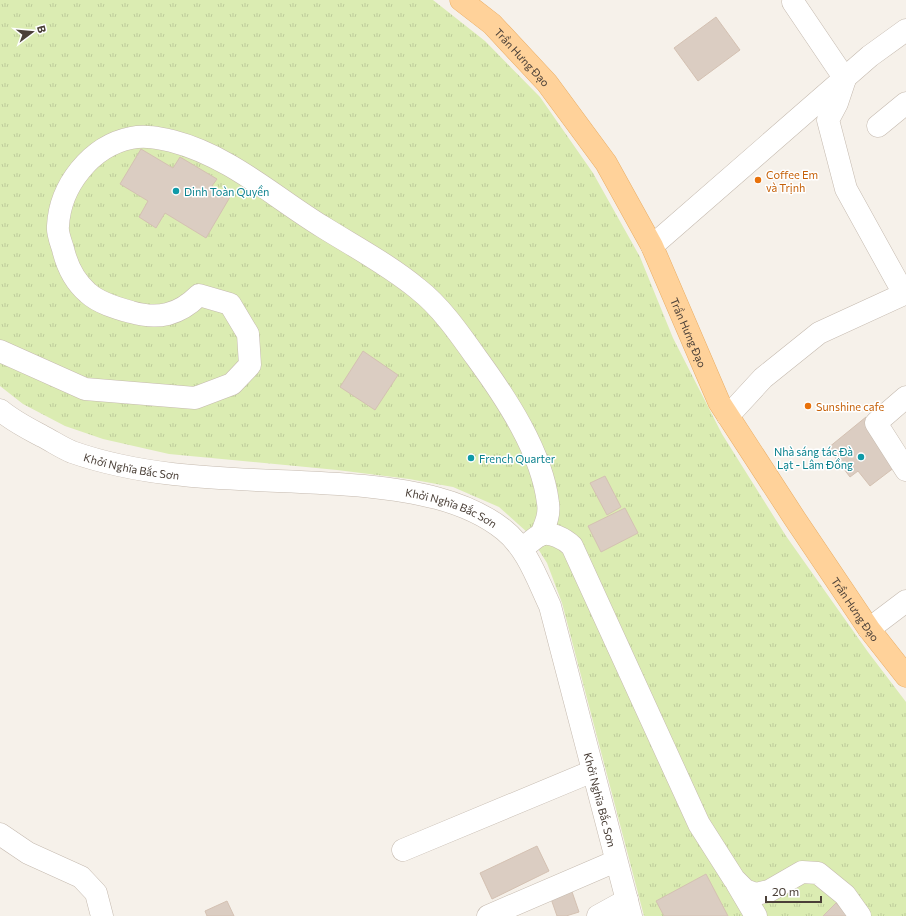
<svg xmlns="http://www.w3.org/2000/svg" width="906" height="916" viewBox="0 0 906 916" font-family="Commissioner,sans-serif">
	<defs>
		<pattern id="park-tufts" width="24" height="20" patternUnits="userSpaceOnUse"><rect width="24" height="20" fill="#dbecb2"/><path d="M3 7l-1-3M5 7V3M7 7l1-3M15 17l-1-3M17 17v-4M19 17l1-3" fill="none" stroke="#bdcb9a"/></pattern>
	</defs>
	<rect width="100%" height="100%" fill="#f6f1ea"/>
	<!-- park -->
	<path fill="url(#park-tufts)" d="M0,0H433L485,41L540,97L593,173L640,257L673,338L722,434L786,536L868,652L906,702V916H644L562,603L547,563L528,533L499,507L453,487L409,479L337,470L169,454L103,439L65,426L23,404L0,386Z"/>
	<!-- building -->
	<path fill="#dbcdc2" stroke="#d4c1b2" d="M716,17L740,50L698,81L674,48Z
		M141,149L173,168L180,157L217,179L212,186L230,197L206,238L165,213L156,228L139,217L148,201L120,184Z
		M363,351L398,375L375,410L340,387Z
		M866,417L884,439L895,467L870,486L858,471L850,477L828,448Z
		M605,476L621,507L607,515L590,483Z
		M625,508L638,533L601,552L588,526Z
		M537,846L549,871L492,899L480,873Z
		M706,874L728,916H664L656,901Z
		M570,886L579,912L566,916H557L549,893Z
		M227,901L234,916H207L205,911Z
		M836,903L848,916H823Z"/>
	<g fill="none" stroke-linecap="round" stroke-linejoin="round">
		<!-- minor casing -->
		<g stroke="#c5baaf" stroke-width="23">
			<g id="minor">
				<path d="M793,2L845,79"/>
				<path d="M878,126L906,103"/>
				<path d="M652,246L870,56L906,30"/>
				<path d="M0,351L85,389L195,398L232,384L250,365L248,334L230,304L199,295C179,315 158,320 131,312C116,308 99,303 88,293C74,281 67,266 63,249C61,242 57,233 58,226C60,186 91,146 131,138C145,135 159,138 172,141C230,156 274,197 323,227C355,247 389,265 418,289C441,307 459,333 476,357C506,398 542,452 548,503C550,515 545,525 541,535"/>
				<path d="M906,397L876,423L906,470"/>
				<path id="s1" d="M0,410C13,421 27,428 42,436C52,441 62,448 72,452C166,485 267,477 364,486C412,491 465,499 504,530C527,548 538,581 550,606L631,916"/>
				<path d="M728,416L763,378L819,333L904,294L846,189L828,120L837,103L845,79"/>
				<path d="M529,543C533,540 536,537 540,535C550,531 565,539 572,546L699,824L734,879L745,890L756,894L769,891L802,872L818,873L845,895L860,916"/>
				<path d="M869,629L906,601"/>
				<path d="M0,834L28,853L81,877L96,893L102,916"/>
				<path d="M403,850L593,771"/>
				<path d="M737,884L756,916"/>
				<path d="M488,916L616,861"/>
				<path d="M598,916L627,900"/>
			</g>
		</g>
		<!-- major casing -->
		<g stroke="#eaad64" stroke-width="23">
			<g id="major">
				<path id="s2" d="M461,0L492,24L547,83L606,163L652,246L719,402L795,519L869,629L906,676"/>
			</g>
		</g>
		<!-- minor -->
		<use href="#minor" stroke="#fff" stroke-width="22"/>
		<!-- major -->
		<use href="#major" stroke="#ffd29a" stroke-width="22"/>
	</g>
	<!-- markers -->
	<g fill="#e8710a" stroke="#fff" stroke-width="1.5">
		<circle cx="758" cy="180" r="4"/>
		<circle cx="808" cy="406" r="4"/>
	</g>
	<g fill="#0f9aa8" stroke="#fff" stroke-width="1.5">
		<circle cx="176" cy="191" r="4"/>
		<circle cx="861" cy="457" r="4"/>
		<circle cx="471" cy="458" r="4"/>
	</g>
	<g text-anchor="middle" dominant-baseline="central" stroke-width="3" stroke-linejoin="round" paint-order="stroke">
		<!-- street labels -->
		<g font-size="11" fill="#4b4038" stroke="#fff">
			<text stroke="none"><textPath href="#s2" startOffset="84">Trần Hưng Đạo</textPath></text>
			<text stroke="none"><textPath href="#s2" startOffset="408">Trần Hưng Đạo</textPath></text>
			<text stroke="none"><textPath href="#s1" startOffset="145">Khởi Nghĩa Bắc Sơn</textPath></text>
			<text stroke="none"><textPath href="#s1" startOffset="469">Khởi Nghĩa Bắc Sơn</textPath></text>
			<text stroke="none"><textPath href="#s2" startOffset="732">Trần Hưng Đạo</textPath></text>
			<text stroke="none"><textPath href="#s1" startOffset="817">Khởi Nghĩa Bắc Sơn</textPath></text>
		</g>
		<!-- food labels -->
		<g font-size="11" fill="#c56008" stroke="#fff" text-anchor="start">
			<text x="766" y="174">Coffee Em<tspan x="766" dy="13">và Trịnh</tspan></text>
			<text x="816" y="406">Sunshine cafe</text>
		</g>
		<!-- culture labels -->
		<g font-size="11" fill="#0d838f" stroke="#fff" text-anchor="start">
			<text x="184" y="191">Dinh Toàn Quyền</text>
			<text x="853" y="451" text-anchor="end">Nhà sáng tác Đà<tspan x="853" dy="13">Lạt - Lâm Đồng</tspan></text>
			<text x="479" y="458">French Quarter</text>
		</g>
	</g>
	<!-- north arrow -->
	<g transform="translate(32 32) rotate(74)" stroke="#ffffff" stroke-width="3" paint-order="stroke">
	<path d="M0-3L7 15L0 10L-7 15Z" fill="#4b4038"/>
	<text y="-6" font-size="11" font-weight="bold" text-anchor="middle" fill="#4b4038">B</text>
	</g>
	<!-- scale -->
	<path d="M766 896v6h55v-6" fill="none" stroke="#4b4038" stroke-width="2"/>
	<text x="772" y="896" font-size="12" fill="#4b4038" stroke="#ffffff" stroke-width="3" paint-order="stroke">20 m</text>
</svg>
